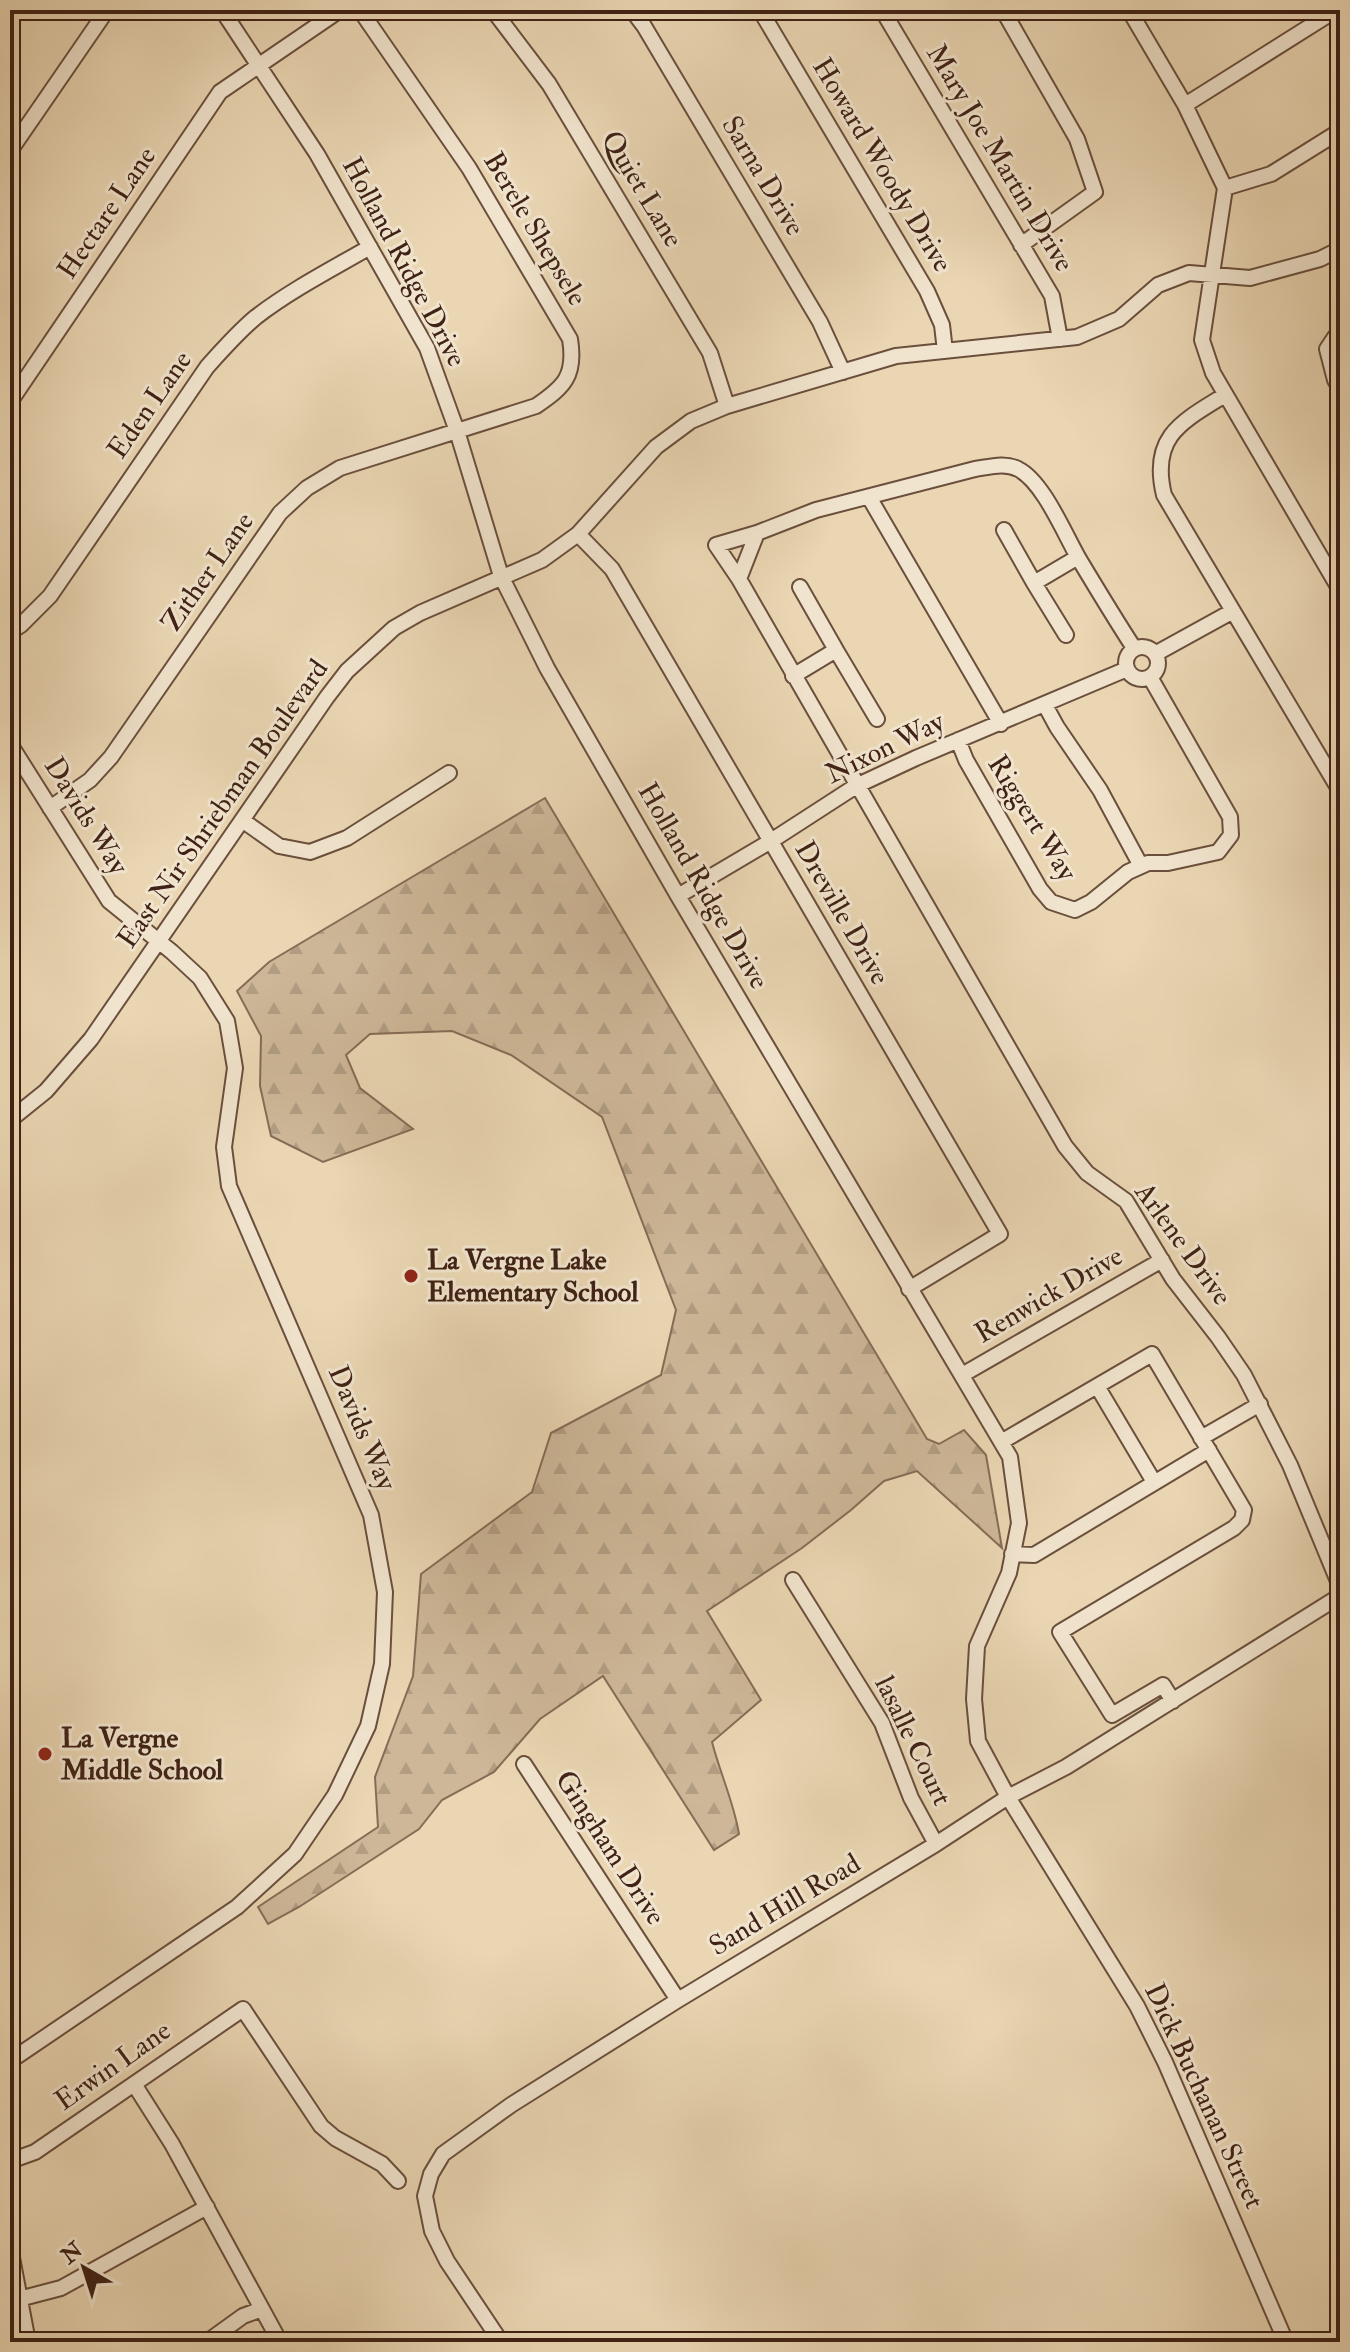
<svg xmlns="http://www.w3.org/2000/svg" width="1350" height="2352" viewBox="0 0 1350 2352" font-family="'IM FELL Double Pica',serif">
	<defs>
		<pattern id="forest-firs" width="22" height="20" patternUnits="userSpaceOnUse" patternTransform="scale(2)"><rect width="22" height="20" fill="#cdb798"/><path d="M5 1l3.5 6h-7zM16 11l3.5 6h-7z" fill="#b19d82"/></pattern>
	</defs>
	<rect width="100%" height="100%" fill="#ead6b3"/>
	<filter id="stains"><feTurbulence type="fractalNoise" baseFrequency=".0025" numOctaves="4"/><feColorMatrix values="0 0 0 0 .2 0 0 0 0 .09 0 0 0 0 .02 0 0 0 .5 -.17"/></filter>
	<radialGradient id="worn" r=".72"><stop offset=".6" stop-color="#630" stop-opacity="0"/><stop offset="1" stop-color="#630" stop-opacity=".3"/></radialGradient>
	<!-- forest -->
	<path fill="url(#forest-firs)" stroke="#866c56" stroke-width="2" d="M545,798L927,1439L939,1444L964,1430L986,1455L1002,1548L917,1471L884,1481L851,1510L802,1548L707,1611L761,1700L712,1742C720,1773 734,1803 739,1834L714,1850L603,1676L540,1719L494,1772L442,1800L419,1829L299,1907L268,1924L258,1907L378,1827L375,1777L413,1676L421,1574L532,1492L551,1433L661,1375L676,1310L602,1117L511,1055L452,1031L370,1034L346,1055L360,1088L413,1129L323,1162L271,1136L260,1086L261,1036L237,991L269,962Z"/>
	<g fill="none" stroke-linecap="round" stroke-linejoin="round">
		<!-- minor casing -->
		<g stroke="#6a4f3c" stroke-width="18">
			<path id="minor" d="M222,10L317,154L427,348L457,431L501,576L547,668L678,896L1010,1457L1019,1523L1009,1573L977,1646L974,1699L978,1741L1008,1797L1137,2006L1165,2062L1286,2342
				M493,10L549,84L710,353L727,406
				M632,10L644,26L820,322L843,372
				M760,10L927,291L942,325L945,351
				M882,10L1052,296L1060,339
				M1003,10L1077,139L1095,192L1021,245
				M1129,10L1185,105L1225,188L1202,340L1213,373L1340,590
				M1185,105L1336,10
				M10,151L107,10
				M1225,188L1271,174L1340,131
				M1340,334L1335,337L1327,349L1335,380L1340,388
				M1225,395C1181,422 1150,437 1164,495L1340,791
				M10,402L220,92L340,10
				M869,497L1001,724
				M1004,530L1034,583
				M578,534L612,569L1000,1234L909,1289
				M739,579L757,533
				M10,632L21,625L50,596L207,367C223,349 238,332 256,317C291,290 332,269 370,247
				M1066,635L1034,583L1078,557
				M1126 663a16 16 0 1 1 32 0a16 16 0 1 1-32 0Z
				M1134,648C1115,619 1097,589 1079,559C1065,535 1043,481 1018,469C1005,462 989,467 975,469L816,510L757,533L716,545L739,579L1065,1146L1087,1173L1126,1201L1173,1279L1218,1337L1244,1375L1290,1465L1340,1586
				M836,650L877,719
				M1155,654L1233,611
				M793,676L836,650L800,587
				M1045,705L1057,727L1100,790L1141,866
				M958,740L966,760L1040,889L1051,902L1075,910L1091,902L1128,872L1148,863H1168L1218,852L1231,835L1230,817L1150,677
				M10,744L109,901L172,952L200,978L227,1021L235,1068L224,1147L229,1186L371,1515L385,1592L382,1664L368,1726L335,1795L295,1854L237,1907L10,2061
				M50,808L90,780L111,757L280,513L307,488L340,468L536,406C564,387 576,376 570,339L469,168L360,10
				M242,820L279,846L310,852L347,838L449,773
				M678,896L771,841L856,786L916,758L1127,669
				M10,1120L46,1091L91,1039L327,697L347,671L394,628L420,613L542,560L578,534L656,447L691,421L727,406L896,356L1077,337L1119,319L1158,285L1189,273L1250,278L1320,259L1340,249
				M962,1375L1162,1260
				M1097,1386L1154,1482
				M1201,1438L1260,1404
				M1001,1442L1152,1354L1244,1510L1242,1520L1234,1528L1060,1632L1112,1715L1163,1685L1173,1701
				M1012,1554L1034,1555L1209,1450
				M793,1580L882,1723L911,1798L936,1844
				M524,1764L678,2000
				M134,2084L172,2144L280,2342
				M10,2161L35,2152L243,2009L321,2126L335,2138L382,2164L398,2181
				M10,2247L28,2342
				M19,2299L61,2288L207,2207
				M207,2342L243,2316L262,2309
				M501,2342L447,2261L432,2231L425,2196L431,2174L443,2154L511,2105L678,2000L936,1844L1008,1797L1066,1767L1340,1596"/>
		</g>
		<!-- minor -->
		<use href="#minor" stroke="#f1e4ce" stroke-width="14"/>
	</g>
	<!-- markers -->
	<g fill="#8f2418" stroke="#f1e4ce" stroke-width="3">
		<circle cx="411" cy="1276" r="8"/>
		<circle cx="45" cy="1754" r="8"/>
	</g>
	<g text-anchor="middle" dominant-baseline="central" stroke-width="6" stroke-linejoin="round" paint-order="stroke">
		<!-- street labels -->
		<g font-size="28" fill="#3f2215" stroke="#f1e4ce">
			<text transform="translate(1000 158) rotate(59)">Mary Joe Martin Drive</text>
			<text transform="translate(882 165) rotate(59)">Howard Woody Drive</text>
			<text transform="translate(763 176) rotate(59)">Sarna Drive</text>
			<text transform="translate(642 189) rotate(59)">Quiet Lane</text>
			<text transform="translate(107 213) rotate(-56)">Hectare Lane</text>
			<text transform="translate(535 229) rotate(59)">Berele Shepsele</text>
			<text transform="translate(404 262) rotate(62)">Holland Ridge Drive</text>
			<text transform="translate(150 405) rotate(-55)">Eden Lane</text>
			<text transform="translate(208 572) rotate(-55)">Zither Lane</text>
			<text transform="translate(885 748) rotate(-26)">Nixon Way</text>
			<text transform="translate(223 804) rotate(-55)">East Nir Shriebman Boulevard</text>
			<text transform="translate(86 816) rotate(58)">Davids Way</text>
			<text transform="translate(1032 818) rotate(58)">Riggert Way</text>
			<text transform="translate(703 886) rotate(60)">Holland Ridge Drive</text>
			<text transform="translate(842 913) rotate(60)">Dreville Drive</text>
			<text transform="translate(1183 1244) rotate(54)">Arlene Drive</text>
			<text transform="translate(1049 1295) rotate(-30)">Renwick Drive</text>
			<text transform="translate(362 1428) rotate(67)">Davids Way</text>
			<text transform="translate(913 1741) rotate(64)">lasalle Court</text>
			<text transform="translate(610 1848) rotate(57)">Gingham Drive</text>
			<text transform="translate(785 1905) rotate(-31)">Sand Hill Road</text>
			<text transform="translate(113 2066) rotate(-35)">Erwin Lane</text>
			<text transform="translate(1204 2096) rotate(65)">Dick Buchanan Street</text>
		</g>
		<!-- poi labels -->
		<g font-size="28" font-weight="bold" fill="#3f2215" stroke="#f1e4ce" text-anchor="start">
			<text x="427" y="1260">La Vergne Lake<tspan x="427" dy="32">Elementary School</tspan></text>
			<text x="61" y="1738">La Vergne<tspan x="61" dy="32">Middle School</tspan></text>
		</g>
	</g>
	<!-- margin -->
	<rect width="1350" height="2352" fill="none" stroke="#ead6b3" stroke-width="40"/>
	<rect x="12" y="12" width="1326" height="2328" fill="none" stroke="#3f2215" stroke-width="4"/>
	<rect x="20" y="20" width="1310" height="2312" fill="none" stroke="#3f2215" stroke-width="2"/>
	<!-- north arrow -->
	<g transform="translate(84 2268) rotate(321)" stroke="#f1e4ce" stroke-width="6" paint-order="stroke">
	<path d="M0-6L14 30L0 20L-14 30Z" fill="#3f2215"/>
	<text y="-12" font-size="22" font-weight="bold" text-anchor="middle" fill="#3f2215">N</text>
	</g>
	<rect width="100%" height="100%" filter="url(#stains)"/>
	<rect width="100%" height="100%" fill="url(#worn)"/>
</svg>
